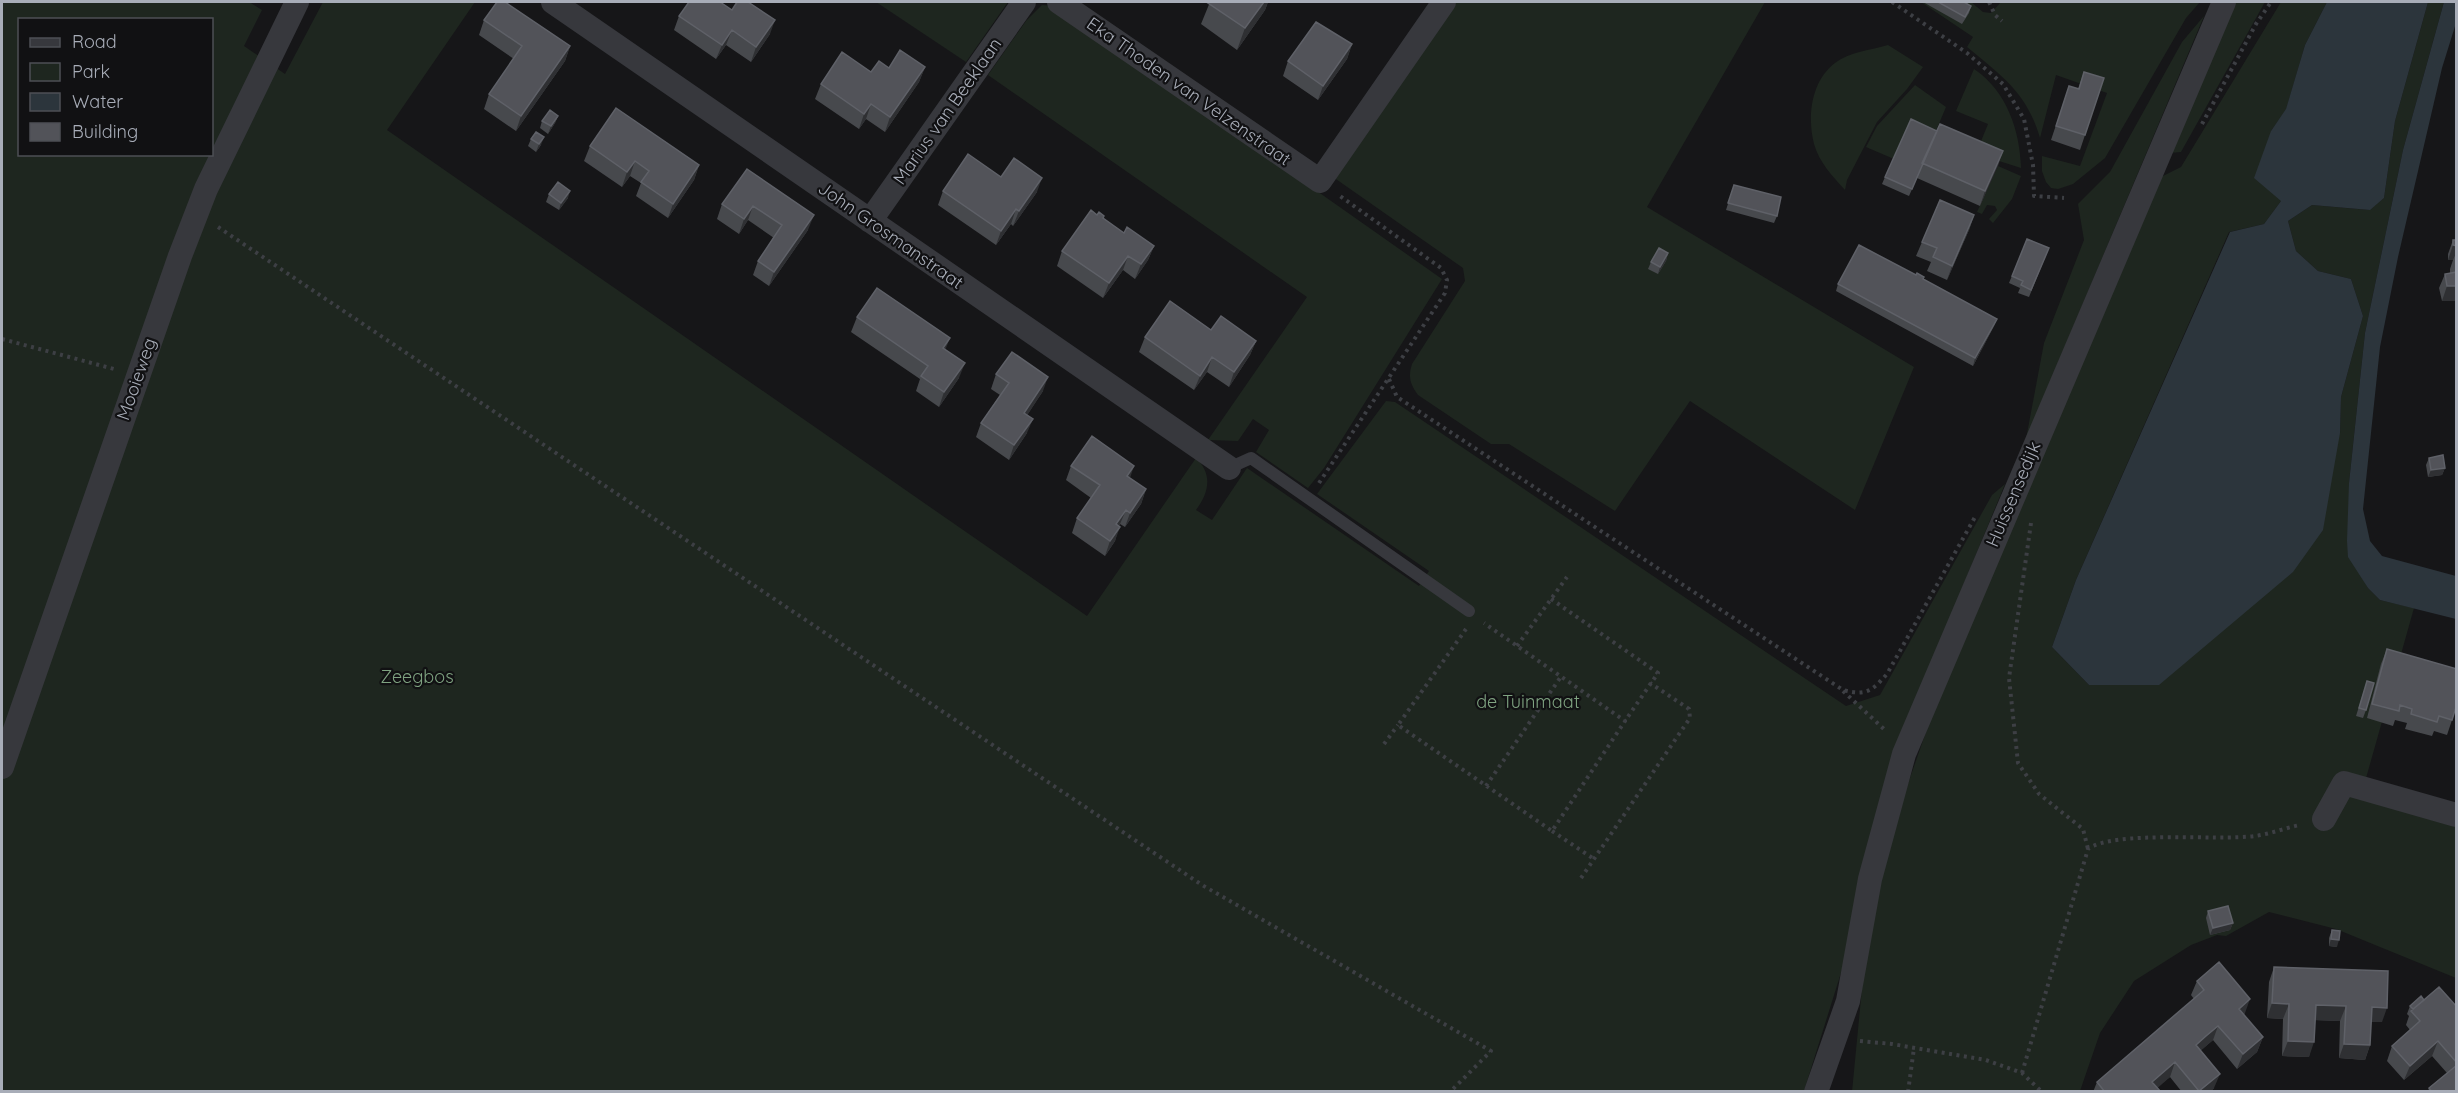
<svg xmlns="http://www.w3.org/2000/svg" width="2458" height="1093" viewBox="0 0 2458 1093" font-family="Quicksand,sans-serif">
	<rect width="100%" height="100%" fill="#161618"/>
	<!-- green -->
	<path fill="#1e261f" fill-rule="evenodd" d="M2,2H249L262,10L244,46L285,74L323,2H475L387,130L1087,616L1196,458C1213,474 1209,493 1196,510L1212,520L1247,468L1419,586L1429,571L1317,494L1386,401L1395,402L1846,706L1880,695L1992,495L2005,484L1898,744L1845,960L1804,1091L2,1092ZM20,20H212V154H20Z
		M876,2H1008L966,62Z
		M1455,2H1765L1647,207L1914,367L1855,510L1690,401L1615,511L1509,444H1491L1418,395C1410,384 1408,377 1412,364L1465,281L1463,268L1333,177Z
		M1921,2H1971L1983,12L1991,13L2001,2H2200L2186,18L2105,158L2073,184L2058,189L2051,188L2046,182L2042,171V156L2080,166L2107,93L2056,75L2040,138C2027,93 2002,76 1967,47L1973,37Z
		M2234,2H2265L2181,152L2170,153Z
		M2281,2H2327L2305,45L2286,110L2271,131L2281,201L2264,224L2229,232L2076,580L2052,647L2089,685L2340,433L2341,397L2363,316L2351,279L2318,271L2296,251L2288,221L2312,205L2369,210L2384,198L2395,121L2428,2H2444L2403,150L2365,333L2349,483L2360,573L2368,588L2380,600L2414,608L2361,796L2456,823V978L2336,929L2269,912L2226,936L2217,935L2191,945L2134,981L2100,1033L2080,1091L1852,1092L1865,957L1889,838L1948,669L2155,180L2181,167Z
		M1042,5L1054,6L1442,279L1324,468L1308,488L1256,452L1269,430L1253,419L1238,441L1208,440L1307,297L988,75L1026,21Z
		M2204,16L2026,439L2044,343L2084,240L2078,204L2110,172L2182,42Z
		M1888,45L1923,67L1907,89L1877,122L1847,180L1845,190C1833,177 1819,162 1814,144C1807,117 1811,81 1835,63C1849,52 1871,50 1888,45Z
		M1974,69C2007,91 2020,131 2021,168L1999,161L1993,164L1975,156L1988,124L1956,111Z
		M1915,85L1946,107L1933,138L1894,159L1866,147L1877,126Z
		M1998,166L2021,176L2012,199L1993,223L1989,219L1997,210L1995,206L1987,205L1982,214L1977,212Z"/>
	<!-- water -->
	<path fill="#2c353c" d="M2327,2H2428L2395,121L2384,198L2370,210L2312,205L2288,221L2296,251L2318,271L2351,279L2363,316L2341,397L2340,433L2323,530L2293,572L2159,685H2089L2052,647L2076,580L2230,232L2264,224L2281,201L2254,178L2271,131L2286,109L2305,45Z
		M2444,2H2456V23L2442,68L2398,257L2380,347L2363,509L2370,541L2382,556L2456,576V619L2380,600L2368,588L2348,557L2347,541L2349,483L2365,333L2403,150Z"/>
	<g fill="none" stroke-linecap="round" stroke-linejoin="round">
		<!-- path -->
		<path stroke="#3d3f44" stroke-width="4" stroke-dasharray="3 4.5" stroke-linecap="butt" d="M1892,2L1967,53L2003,84L2024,119L2033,165L2034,196L2064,198
			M1989,2L1995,15L2002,21
			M2202,124L2256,24L2271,2
			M218,227L1202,885L1491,1051L1450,1092
			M2,339L114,369
			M1389,379L1397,397L1843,690C1866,696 1872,691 1887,674L1975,517
			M1319,483L1445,293L1447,280L1441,268L1340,196
			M2031,523L2009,678L2018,763L2039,794L2083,829L2088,849
			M1551,599L1658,673L1625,721
			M1466,629L1398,725L1552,831L1625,721L1484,623
			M1517,646L1567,577
			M1843,691L1886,731
			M1384,744L1398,725
			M1486,786L1560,678
			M1552,831L1594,859
			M1581,878L1690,718L1689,709L1650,683
			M1860,1041L1892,1044L1986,1060L2022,1073L2042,1092
			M2022,1073L2088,849C2114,830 2217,841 2255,836C2270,834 2285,828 2300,825
			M1908,1092L1914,1048"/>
		<!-- lane -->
		<path stroke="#37383d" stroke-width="12" d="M1229,468L1251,458L1469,611"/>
		<!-- street -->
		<path stroke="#37383d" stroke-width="24" d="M553,2L1229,468
			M1059,2L1320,181L1444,2
			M870,221L1024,2
			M2,767L180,256L206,189L297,2
			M2324,819L2344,783L2456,815
			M1816,1092L1848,1001L1870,879L1904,754L2224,2"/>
	</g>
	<!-- wall -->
	<path fill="#47494d" d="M1210,2H1271L1269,3L1268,2L1265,10L1237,50L1201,24Z
		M1923,2H1964L1971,6L1969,13L1962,24Z
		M679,16L770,34L751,62L726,45L716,59L674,30Z
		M484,20L570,46L565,61L516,131L484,109L489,94L514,59L479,35Z
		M1352,44L1347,59L1318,100L1283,76L1288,61Z
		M925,67L919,82L885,132L866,119L859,129L815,99L821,84L889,68Z
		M2084,72L2085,135L2080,150L2051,140L2069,86L2078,89Z
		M558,116L555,123L548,134L540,128L542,121Z
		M1937,131L2003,151L1980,206L1917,178L1909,196L1882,184L1885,177Z
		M531,139L541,145L536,152L528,146Z
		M590,146L699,165L694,180L668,218L636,196L641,183L630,176L622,187L584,161Z
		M747,169L808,230L769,286L753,275L758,261L774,238L748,220L739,234L717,219L722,204Z
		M1001,177L1037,192L1013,226L1011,224L996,245L938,205L943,191Z
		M1734,185L1777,216L1774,223L1726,210Z
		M549,194L568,198L559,210L546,202Z
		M1097,215L1104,216L1103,219L1124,233L1154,246L1148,260L1135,279L1123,270L1103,298L1057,266L1062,251Z
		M1974,215L1969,230L1947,280L1927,271L1931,262L1916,256L1922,242Z
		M2027,239L2049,248L2029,297L2018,293L2020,288L2009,283Z
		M2453,240H2457V310L2455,301H2442L2439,288L2445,274L2450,273V269L2453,260H2448V254Z
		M1668,253L1666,261L1658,274L1648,269L1651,262Z
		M1923,279L1997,319L1994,326L1973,366L1836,291L1838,284Z
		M857,317L945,350L959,378L939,407L916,391L920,379L851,332Z
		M1211,330L1256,341L1250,355L1229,387L1207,372L1194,390L1139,352L1145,337Z
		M996,374L1043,391L1027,415V433L1009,460L976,437L981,423L1000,395L991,389Z
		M2429,458L2445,468L2442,475L2428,477L2426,465Z
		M1071,466L1130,478L1146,489L1141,504L1125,527L1120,524L1119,526L1115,541L1105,556L1072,533L1077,518L1091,498L1066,480Z
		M2387,649L2452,720L2447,735L2434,731L2432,736L2405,729L2407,723L2395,720L2393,726L2367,718L2381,664Z
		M2367,681L2366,710L2363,718L2356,716Z
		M2208,911L2233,923L2230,930L2210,935L2206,918Z
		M2332,930L2337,947L2329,946V938Z
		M2274,967L2382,1022H2371L2370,1045L2365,1060L2339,1058L2340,1021L2315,1020L2309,1057L2282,1056L2283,1019L2267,1018L2269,982Z
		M2197,981L2245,1013L2243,1015L2263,1037L2257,1052L2237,1069L2213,1040L2200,1051L2214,1088L2210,1092H2182L2170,1077L2157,1087L2161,1092H2093L2097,1082L2194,999L2191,995Z
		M2424,1000L2457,1007V1092H2428L2429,1088L2447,1073L2432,1056L2404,1080L2387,1061L2392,1046L2410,1030L2406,1025L2409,1016L2407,1014L2410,1006Z"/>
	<!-- shaded-wall -->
	<path fill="#2f3033" d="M1264,2H1268L1265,10L1237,50L1245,28Z
		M775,20L770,34L751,62L756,47Z
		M732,30L726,45L716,59L722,45Z
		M1352,44L1347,59L1318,100L1323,86Z
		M570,46L565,61L516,131L521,116Z
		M925,67L919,82L885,132L890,117Z
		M871,104L866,119L859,129L864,114Z
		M558,116L555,123L548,134L551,126Z
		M544,137L541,145L536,152L539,144Z
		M2003,151L1998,166L1980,206L1985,191Z
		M635,161L630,176L622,187L627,172Z
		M699,165L694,180L668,218L673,204Z
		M1042,178L1037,192L1013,226L1019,211Z
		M570,191L568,198L559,210L561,203Z
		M753,206L748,220L739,234L744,219Z
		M1016,209L1011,224L996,245L1001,231Z
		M814,215L808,230L769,286L774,272Z
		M1974,215L1969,230L1947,280L1952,266Z
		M2453,245L2457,246V251L2453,260H2448Z
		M1154,246L1148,260L1135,279L1141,264Z
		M1668,253L1666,261L1658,274L1660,267Z
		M1128,256L1123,270L1103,298L1109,283Z
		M2447,286H2457V296L2455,301H2442Z
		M1997,319L1994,326L1973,366L1975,358Z
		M950,338L944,353L943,348Z
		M1256,341L1250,355L1229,387L1234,372Z
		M1212,357L1207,372L1194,390L1200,376Z
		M965,363L959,378L939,407L944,392Z
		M1048,377L1043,391L1019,428L1024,413Z
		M1033,419L1027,433L1009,460L1014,445Z
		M1134,466L1129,481L1127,476Z
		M2445,468L2442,475L2428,477L2431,470Z
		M1146,489L1141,504L1125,527L1130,513Z
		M1126,510L1120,524L1110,538L1116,524Z
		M1120,527L1115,541L1105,556L1110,541Z
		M2233,923L2230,930L2210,935L2213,928Z
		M2331,939L2339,940L2337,947L2329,946Z
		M2250,999L2245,1013L2233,1023L2239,1009Z
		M2272,1003L2289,1004L2283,1019L2267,1018Z
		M2316,1005L2346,1006L2340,1021L2311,1020Z
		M2372,1007L2387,1008L2382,1022H2366Z
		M2218,1026L2213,1040L2190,1060L2196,1045Z
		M2263,1037L2257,1052L2237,1069L2243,1054Z
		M2288,1041L2314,1042L2309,1057L2282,1056Z
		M2438,1041L2432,1056L2404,1080L2410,1066Z
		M2344,1044L2370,1045L2365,1060L2339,1058Z
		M2175,1062L2170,1077L2153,1092L2152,1082Z
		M2220,1074L2214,1088L2210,1092H2199Z"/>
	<!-- building -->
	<path fill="#525359" stroke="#5f6168" stroke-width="1.5" d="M497,2H505L570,46L521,116L489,94L522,46L484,20Z
		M689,2H720L732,10L737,2H748L775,20L756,47L732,30L722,45L679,16Z
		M1210,2H1264L1245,28L1208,3Z
		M1938,2H1964L1971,6L1965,17Z
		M1316,22L1352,44L1323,86L1288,61Z
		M900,50L925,67L890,117L871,104L864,114L821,84L842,52L871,72L879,61L889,68Z
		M2084,72L2104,78L2085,135L2056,126L2069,86L2079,89Z
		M616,108L699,165L673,204L641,182L649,171L635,161L627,172L590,146Z
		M550,110L558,116L551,126L542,121Z
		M1911,119L1937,131L1912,189L1885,177Z
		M1940,124L2003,151L1985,191L1922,163Z
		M536,132L544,137L539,144L531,139Z
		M968,154L1001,177L1014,158L1042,178L1019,211L1016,209L1001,231L943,191Z
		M747,169L814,215L774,272L758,261L782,225L753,206L744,219L722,204Z
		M558,182L570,191L561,203L549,194Z
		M1734,185L1781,197L1777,216L1728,203Z
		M1940,200L1974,215L1952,266L1933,257L1937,248L1922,242Z
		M1091,210L1097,215L1099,212L1104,216L1103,218L1124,233L1127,227L1154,246L1141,264L1128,256L1109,283L1062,251Z
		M2027,239L2049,248L2031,290L2021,285L2023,281L2012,276Z
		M2453,240H2457V246L2453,245Z
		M1859,245L1916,275L1917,273L1924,277L1923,279L1997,319L1975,358L1838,284Z
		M1659,248L1668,253L1660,267L1651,262Z
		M2457,272V286H2447L2445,274Z
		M877,288L950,338L943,348L965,363L944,392L921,376L928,366L857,317Z
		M1170,301L1211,330L1221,316L1256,341L1234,372L1212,357L1200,376L1145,337Z
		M1012,352L1048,377L1024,413L1033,419L1014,445L981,423L1009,383L996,374Z
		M1092,436L1134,466L1127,476L1146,489L1130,513L1126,510L1116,524L1120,527L1110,541L1077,518L1100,485L1071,466Z
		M2443,455L2445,468L2431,470L2429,458Z
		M2387,649L2457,669V704L2452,720L2439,716L2437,722L2411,714L2412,709L2400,705L2399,711L2372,704Z
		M2367,681L2374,683L2366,710L2359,708Z
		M2228,906L2233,923L2213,928L2208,911Z
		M2332,930L2340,931L2339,940L2331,939Z
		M2219,962L2250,999L2239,1009L2263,1037L2243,1054L2218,1026L2206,1036L2196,1045L2220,1074L2199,1091L2175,1062L2152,1082L2161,1092H2105L2097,1082L2204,990L2197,981Z
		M2274,967L2388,971L2387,1008L2372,1007L2370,1045L2344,1044L2346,1006L2316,1005L2314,1042L2288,1041L2289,1004L2272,1003Z
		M2439,987L2457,1007V1063L2438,1041L2410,1066L2392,1046L2420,1021L2411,1011Z
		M2421,996L2424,1000L2413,1009L2410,1006Z
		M2457,1065V1092H2432L2429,1088Z"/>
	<g text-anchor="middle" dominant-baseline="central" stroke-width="4.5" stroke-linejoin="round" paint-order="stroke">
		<!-- street labels -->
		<g font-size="18" fill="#a8adb8" stroke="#111113">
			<text transform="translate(1189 91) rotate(35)">Eka Thoden van Velzenstraat</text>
			<text transform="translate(947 111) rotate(-55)">Marius van Beeklaan</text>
			<text transform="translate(891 235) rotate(35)">John Grosmanstraat</text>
			<text transform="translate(136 379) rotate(-71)">Mooieweg</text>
			<text transform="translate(2013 494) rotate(-67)">Huissensedijk</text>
		</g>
		<!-- park labels -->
		<g font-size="18" fill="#7fa381" stroke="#111113">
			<text x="417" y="676">Zeegbos</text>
			<text x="1528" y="701">de Tuinmaat</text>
		</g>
	</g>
	<!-- border -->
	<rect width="2458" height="1093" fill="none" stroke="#a8adb8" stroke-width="6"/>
	<!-- legend -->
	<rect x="18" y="18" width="195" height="138" fill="#111113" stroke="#4d4f55" stroke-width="1.5"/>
	<rect x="30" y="38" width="30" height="9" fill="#37383d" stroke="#4d4f55" stroke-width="1.5"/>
	<text x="72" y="48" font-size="18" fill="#a8adb8">Road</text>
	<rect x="30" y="63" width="30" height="18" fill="#1e261f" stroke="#4d4f55" stroke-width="1.5"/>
	<text x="72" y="78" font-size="18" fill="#a8adb8">Park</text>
	<rect x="30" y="93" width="30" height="18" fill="#2c353c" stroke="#4d4f55" stroke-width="1.5"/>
	<text x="72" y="108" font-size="18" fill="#a8adb8">Water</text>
	<rect x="30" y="123" width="30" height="18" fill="#525359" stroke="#4d4f55" stroke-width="1.5"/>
	<text x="72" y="138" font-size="18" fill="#a8adb8">Building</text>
</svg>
